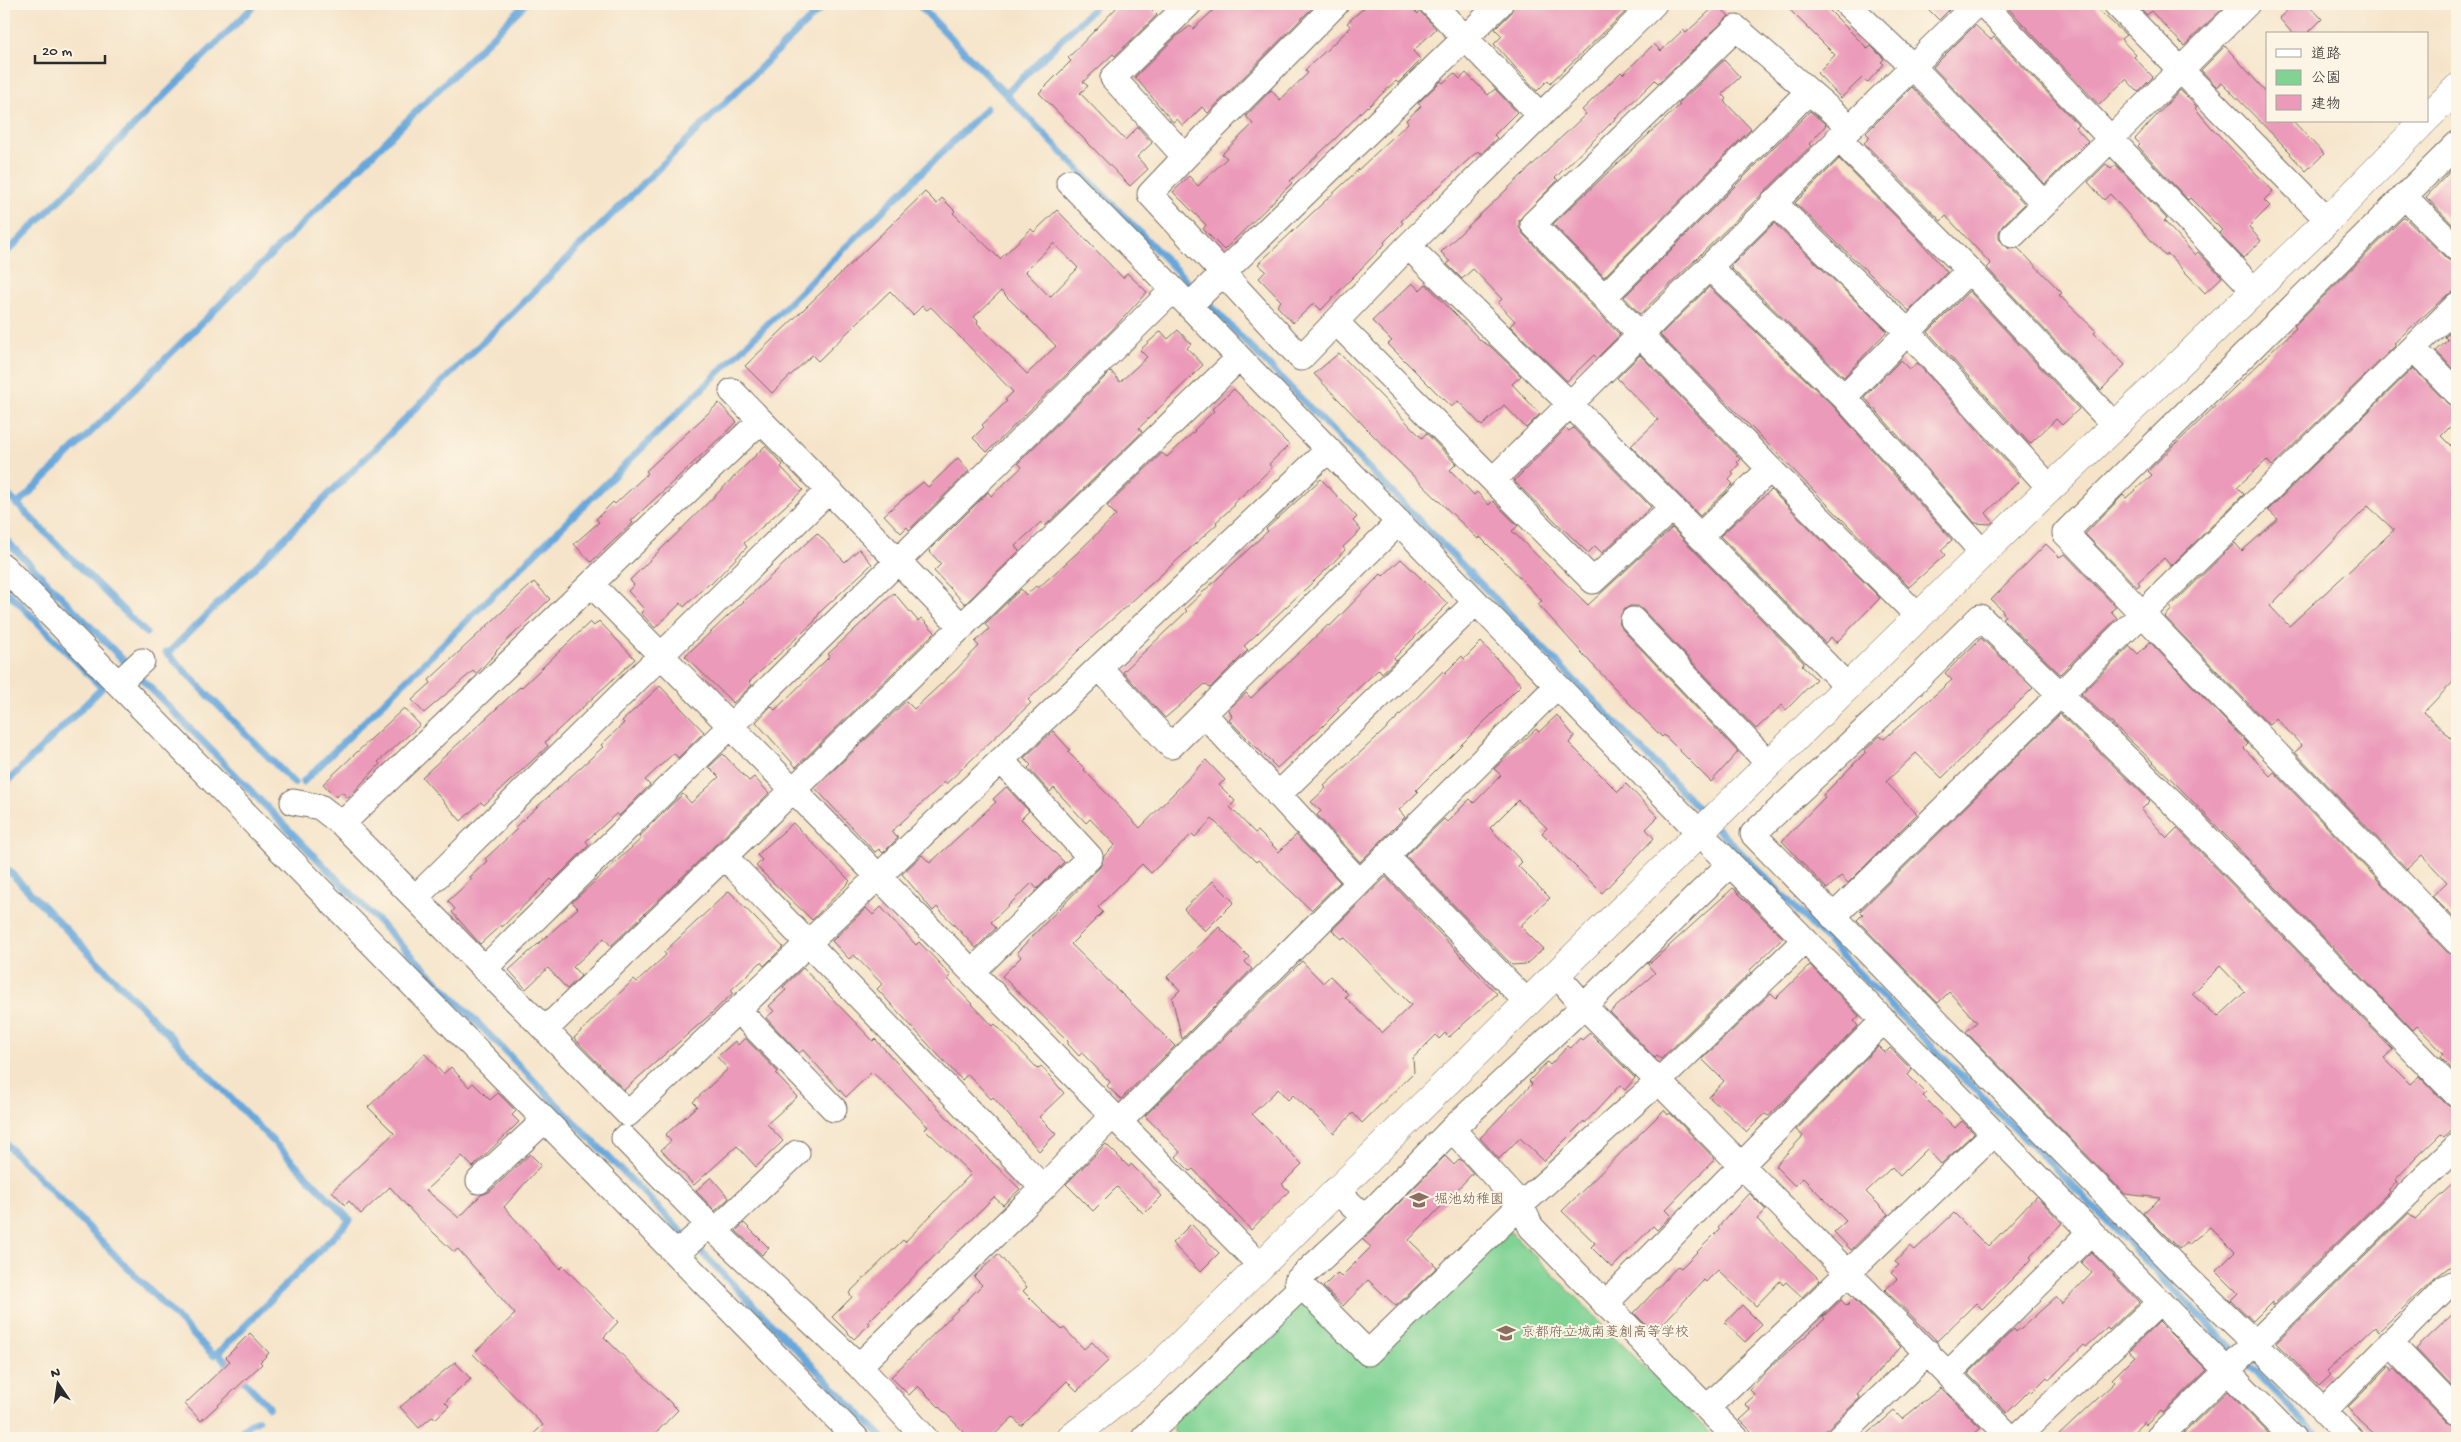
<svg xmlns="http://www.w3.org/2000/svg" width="2461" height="1442" viewBox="0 0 2461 1442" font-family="'Gochi Hand','Klee One',sans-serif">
	<rect width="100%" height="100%" fill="#fcf5e5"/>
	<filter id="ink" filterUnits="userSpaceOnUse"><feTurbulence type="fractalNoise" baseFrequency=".02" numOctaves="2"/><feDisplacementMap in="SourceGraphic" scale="10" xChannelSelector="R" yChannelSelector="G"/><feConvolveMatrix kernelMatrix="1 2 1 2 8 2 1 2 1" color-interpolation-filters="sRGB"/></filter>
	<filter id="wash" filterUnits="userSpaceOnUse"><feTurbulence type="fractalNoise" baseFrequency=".0096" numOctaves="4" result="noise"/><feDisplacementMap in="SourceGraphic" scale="20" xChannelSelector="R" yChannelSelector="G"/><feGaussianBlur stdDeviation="1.12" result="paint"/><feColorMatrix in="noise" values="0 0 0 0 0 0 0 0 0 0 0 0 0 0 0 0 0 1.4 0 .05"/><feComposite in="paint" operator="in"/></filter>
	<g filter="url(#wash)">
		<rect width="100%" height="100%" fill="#f5e4c9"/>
		<!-- green -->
		<path fill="#81d394" stroke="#567f60" d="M1503,1232L1512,1233L1715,1438H1181L1174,1432L1173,1421L1298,1303L1307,1302L1369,1364Z"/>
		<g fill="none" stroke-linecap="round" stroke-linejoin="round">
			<!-- stream -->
			<path stroke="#68a7db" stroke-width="7" d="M918,4L1707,817
				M1006,94L1098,4
				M4,255L256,4
				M4,491L146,633
				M17,505L525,4
				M4,538L883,1438
				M4,588L102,688L4,785
				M166,652L294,783
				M167,654L825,4
				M303,782L987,108
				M1714,825L1901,1016L2070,1183L2320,1438
				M4,866L350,1220L218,1353
				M4,1142L213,1355L218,1353L269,1407
				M234,1438L249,1424L258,1420"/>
		</g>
		<g id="blocks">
			<!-- building -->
			<path fill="#eb9ab9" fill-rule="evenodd" d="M1120,4H1146L1157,15L1115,56L1113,54L1083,82L1088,86L1080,93L1125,140L1138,127L1152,143L1137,157L1148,169L1130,186L1039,93L1071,61L1068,58Z
				M1220,4H1316L1208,113L1202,107L1183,126L1177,119L1173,122L1135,77L1177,36L1190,26L1193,29Z
				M1368,4H1408L1418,14L1420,11L1436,29L1413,51L1421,60L1398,83L1396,81L1368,107L1367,106L1338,136L1290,181L1292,183L1224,250L1203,229L1206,225L1173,192L1189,176L1198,186L1227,158L1222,154L1253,124L1246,116L1271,90L1280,100L1308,73L1305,70L1351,27L1347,23Z
				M1514,4H1634L1550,83L1548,80L1537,91L1494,44L1502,36L1495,29L1510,14Z
				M1717,4L1729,16L1658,83L1655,80L1555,178L1558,180L1519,220V227L1523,234L1620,335L1597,358L1594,355L1567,381L1510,326L1515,321L1498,303L1502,299L1473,269L1462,279L1447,264L1450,262L1441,252L1586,114L1582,110L1621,72L1623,74L1654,44L1661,51L1683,30L1686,33Z
				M1784,4H1823L1868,49L1871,46L1884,59L1881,62L1884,64L1867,83L1862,78L1841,98L1817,73L1835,55Z
				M1923,4H1955L1939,20Z
				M2004,4H2092L2126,35L2121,39L2136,55L2134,57L2153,77L2138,92L2126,79L2099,105Z
				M2136,4H2227L2184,46L2151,11L2147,15Z
				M2294,4H2308L2322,19L2307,34H2293L2279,18Z
				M1975,25L1991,40L1994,37L2078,125L2075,127L2088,141L2045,184L1933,67Z
				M2225,46L2267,93V121H2293L2324,154L2306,171L2290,154L2291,153L2222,83L2217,87L2201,70Z
				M1724,60L1740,77L1722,94L1726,99L1724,101L1751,129L1604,277L1553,224L1680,105L1678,104Z
				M1454,73L1460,79L1466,73L1488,95L1495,89L1517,112L1494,135L1497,138L1481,154L1478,151L1401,221L1403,223L1384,242L1385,244L1321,310L1314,303L1293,323L1277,306L1281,301L1259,278L1266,271L1258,264L1408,123L1406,120L1421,106L1418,103L1441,81L1443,83Z
				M1912,87L2025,204L2003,225L1999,232V239L2009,249L2018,248L2062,293L2059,295L2096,331L2094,333L2125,365L2101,390L1987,268L1991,264L1946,216L1941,221L1864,143L1870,137L1866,133Z
				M2180,90L2197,107L2195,108L2211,127L2273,191L2264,200L2270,206L2249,227L2261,241L2243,258L2219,233L2222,230L2190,198L2188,200L2138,146L2140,144L2135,139Z
				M1810,111L1826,125L1809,144L1811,146L1640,314L1624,297Z
				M1839,159L1919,240L1947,272L1909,311L1795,203Z
				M2106,164L2111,169L2116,165L2167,219L2164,221L2195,255L2198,252L2222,277L2205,293L2168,254L2165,256L2110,194L2104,200L2088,182Z
				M2457,164V229L2426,197Z
				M925,192L937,204L942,198L955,211L953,213L1000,259L1031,229L1034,232L1057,210L1123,278L1127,273L1147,292L1112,330L987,452L973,438L984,427L982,425L1007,401L1005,400L1013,392L931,307L927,310L922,306L913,315L890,291L818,361L812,355L772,393L745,366ZM1054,243L1078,268L1050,297L1025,271ZM1001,291L1056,346L1027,374L977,323L978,321L974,317Z
				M2403,218H2405L2447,259L2457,263V291L2447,295L2394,343L2396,345L2272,466L2267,460L2237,487L2244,494L2171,566L2164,558L2138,582L2140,584L2137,587L2085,534L2123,495L2126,498L2152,475L2148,471L2296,328L2294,326Z
				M1774,223L1887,331L1844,377L1730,267Z
				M1412,283L1420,290L1426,284L1481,341L1490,346L1521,376L1512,384L1540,414L1526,428L1504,405L1482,426L1458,401L1451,407L1388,344L1392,341L1372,321Z
				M1709,287L1834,407L1952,540L1941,550L1945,555L1909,587L1660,335Z
				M1969,291L2079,409L2062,425L2056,419L2030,444L1928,332Z
				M2457,325V370L2456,372L2436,351L2448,340L2445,337Z
				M1178,330L1191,344L1187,348L1203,365L1139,428L1142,432L1045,526L1041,522L1015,546L1019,551L965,604L934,571L941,564L929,551L988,492L991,496L1022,467L1018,463L1111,371L1120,382L1147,357L1140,350L1161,331L1168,339Z
				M1339,353L1422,438L1426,433L1456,464L1450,470L1474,495L1477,492L1489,505L1493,501L1518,526L1512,531L1588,605L1672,528L1804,663L1802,666L1816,679L1786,710L1782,705L1756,729L1643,610L1638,606H1630L1623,610L1619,623L1623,630L1738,752L1711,782L1664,735L1662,737L1652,727L1590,662L1538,604L1542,601L1505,562L1480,537L1478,539L1396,459L1314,374Z
				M1640,355L1740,459L1737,462L1739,464L1732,472L1734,474L1729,480L1733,484L1700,516L1631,446L1658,420L1617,378Z
				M1901,360L1910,369L1917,363L2019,476L2018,482L1986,513L1993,522L1990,524L1975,523L1864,397Z
				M2413,368L2447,403L2457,409V420L2441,436L2457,452V678L2424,712L2457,744V921L2432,896L2447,882L2422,855L2407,869L2295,752L2302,746L2276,718L2269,725L2165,617L2172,609L2170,607L2235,543L2242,551L2278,519L2268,510ZM2368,506L2394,530L2289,626L2270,606Z
				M1234,389L1289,445L1269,464L1272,468L1233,504L1235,505L1216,522L1217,524L1086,643L1028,700L1031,703L946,784L945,782L891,832L898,838L883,853L879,849L875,852L815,788L906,701L914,709L955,671L979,646L975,642L989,629L985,624L1021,589L1026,595L1036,586L1038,588L1076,554L1116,515L1107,506L1162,453L1167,457L1195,431L1194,430L1214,411L1212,409Z
				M719,403L737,422L631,521L633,523L591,562L574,544L599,522L596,519L613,502L615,504L648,473L646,471Z
				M1566,428L1569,431L1573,428L1651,507L1602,553L1595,546L1588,553L1514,481Z
				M765,446L783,465L781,467L803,490L744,543L747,547L711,584L710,582L684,607L681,603L655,628L641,613L644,609L628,591L634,585L630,580Z
				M958,458L969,471L909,530L907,527L901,533L884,515L923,482L928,487Z
				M1321,479L1357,517L1353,521L1361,530L1343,547L1345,550L1329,567L1244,646L1248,650L1210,688L1205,684L1165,718L1123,672L1187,611L1185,609L1268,531L1266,529Z
				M1771,490L1880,598L1836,643L1831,637L1825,643L1720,536Z
				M817,533L845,562L859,549L872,564L820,612L814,622L749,682L752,685L733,703L685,656Z
				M2046,544L2059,557L2065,554L2116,607L2111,611L2117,618L2060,674L2002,618L2005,616L2002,610L1991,600Z
				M1401,559L1448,604L1394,658L1396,660L1382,673L1379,669L1337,708L1339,710L1324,725L1277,768L1229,720L1232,717L1229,709L1246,693L1251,698L1328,625L1330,626L1381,574L1383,576Z
				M534,582L550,599L495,652L496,653L476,674L473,671L424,713L412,700L431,683L429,680Z
				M894,593L918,621L921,618L935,632L796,767L756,722L771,706L775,710L830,656L828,654Z
				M599,621L635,659L545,742L548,746L533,760L484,805L481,802L461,821L422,777L520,687L521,688L590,622L594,626Z
				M1981,638L2033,688L1942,778L1916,753L1886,782L1917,814L1848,883L1841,876L1827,889L1782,841L1825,797L1823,795L1866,752L1864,751L1880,736L1884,739L1952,680L1945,673Z
				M1481,642L1521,685L1416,790L1418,792L1399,810L1405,817L1360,862L1317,815L1321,811L1311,802L1326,788L1324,786L1390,725L1443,671L1445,673L1462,656L1464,659Z
				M2150,642L2248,744L2244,748L2270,776L2274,772L2447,952L2457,956V1070L2455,1072L2440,1057L2443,1053L2417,1026L2413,1030L2172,780L2081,694L2130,646L2138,654Z
				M660,686L704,732L678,758L674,753L645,780L650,785L619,816L617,813L586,841L589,845L553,881L551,879L502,927L501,925L480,944L452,912L455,909L448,901L472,879L470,877L487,861L485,859L517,829L515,827L603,747L601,745L624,723L622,721Z
				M404,708L420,725L378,762L380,764L348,798L342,792L336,797L323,784Z
				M2060,714L2150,801L2141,810L2167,838L2177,828L2393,1050L2384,1058L2410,1084L2419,1076L2447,1105L2457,1109V1125L2444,1137L2441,1134L2416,1158L2395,1180L2397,1182L2388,1190L2389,1192L2272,1306V1302L2253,1321L2231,1300L2238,1293L2216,1271L2235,1252L2210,1227L2188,1245L2186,1243L2179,1249L2143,1213L2160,1198L2125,1194L1966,1032L1977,1022L1949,992L1938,1003L1857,920L1863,914L1860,911ZM2220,966L2245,992L2218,1017L2192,994Z
				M1557,715L1574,736L1569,743L1618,792L1626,784L1658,817L1646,829L1654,838L1602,893L1542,833L1547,828L1518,800L1490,828L1522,862L1518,866L1550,898L1520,926L1543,949L1526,964L1512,965L1406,856L1444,819L1447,822L1470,799L1474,803L1501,775L1494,769L1536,729L1539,732Z
				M1053,731L1070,750L1068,752L1085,769L1084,770L1140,828L1206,760L1225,780L1219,785L1235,801L1230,807L1255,833L1258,831L1279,852L1296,835L1340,882L1311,910L1258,860L1256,862L1212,819L1195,837L1192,834L1151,873L1142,864L1118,887L1098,907L1103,912L1071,944L1175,1046L1121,1099L1107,1086L1110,1082L1082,1053L1079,1056L1068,1044V1041L1002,976L1021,957L1017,952L1100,867L1104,856L1115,845L1090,819L1086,823L1054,788L1050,792L1028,768L1031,765L1024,758Z
				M723,754L749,781L754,777L769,793L611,946L604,938L573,967L581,976L567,989L548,968L526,989L509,970L578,908L572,902L641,839L639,837L670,806L683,794L691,803L719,777L709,767Z
				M1006,787L1029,811L1021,819L1064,862L1037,889L1032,883L991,922L996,928L976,948L937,907L933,911L902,874L922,855L930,863L996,802L993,799Z
				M793,823L850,881L812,920L756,866L762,860L757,855Z
				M1386,877L1497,994L1449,1037L1445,1033L1439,1039L1436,1035L1413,1058L1414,1072L1362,1123L1353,1113L1334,1133L1293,1095L1288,1100L1278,1089L1252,1114L1302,1164L1282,1184L1289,1191L1251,1230L1193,1169L1190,1171L1176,1157L1180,1152L1145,1116L1302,961L1323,983L1330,976L1348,994L1345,997L1382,1033L1411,1005L1344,937L1342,939L1332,930Z
				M1213,881L1234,902L1205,931L1184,909Z
				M1733,888L1783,938L1749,971L1751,972L1661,1059L1657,1056L1655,1058L1610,1012L1655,973L1648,965Z
				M729,891L783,947L764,966L761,962L731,990L733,993L711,1014L624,1090L574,1038L634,979L637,982L666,955L664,952Z
				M881,907L916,945L919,942L941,965L951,976L948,979L993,1026L995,1024L1038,1069L1041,1066L1064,1093L1039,1117L1056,1134L1039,1151L993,1097L991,1099L968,1074L962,1080L939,1056L877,989L882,984L854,955L849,959L832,941L866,908L873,915Z
				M1219,927L1249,957L1245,962L1252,969L1182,1039L1172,998L1180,990L1167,977Z
				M1810,965L1859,1016L1854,1021L1858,1026L1769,1116L1765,1114L1747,1132L1709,1097L1724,1081L1702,1059L1771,993L1776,998Z
				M803,968L873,1041L875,1039L952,1123L1020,1189L1003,1205L994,1197L868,1322L870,1324L854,1339L832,1317L852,1297L849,1293L903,1240L905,1242L971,1174L925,1129L928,1127L901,1099L872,1072L846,1097L803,1050L799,1053L766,1018L774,1011L769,1006L786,990L783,987Z
				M1590,1033L1635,1078L1625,1090L1620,1085L1585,1123L1584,1121L1544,1161L1520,1138L1499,1159L1480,1138L1532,1084L1529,1081L1547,1062L1550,1065L1568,1046L1571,1048L1580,1038L1582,1040Z
				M745,1038L778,1072L776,1074L797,1097L767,1124L783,1141L756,1167L737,1146L694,1185L661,1150L671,1141L665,1135L697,1106L693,1102L728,1069L717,1057L735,1041L738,1045Z
				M1878,1046L1885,1053L1890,1048L1912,1070L1908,1075L1926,1093L1923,1096L1955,1128L1962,1121L1974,1133L1941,1164L1927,1149L1900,1176L1892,1167L1866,1192L1888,1214L1851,1250L1834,1232L1846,1221L1803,1178L1795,1186L1775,1166L1803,1136L1796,1130Z
				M425,1054L443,1074L451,1067L469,1087L473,1083L490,1100L498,1093L516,1111L512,1115L519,1122L473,1167L462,1156L426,1190L459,1218L481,1195L489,1192L530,1154L541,1165L504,1207L560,1269L563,1266L618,1322L604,1337L678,1410L651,1438H529L543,1425L473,1354L515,1314L458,1249L454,1252L416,1216L390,1187L361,1214L349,1201L345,1205L332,1191L394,1133L368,1107Z
				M1664,1110L1668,1115L1670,1113L1715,1159L1665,1210L1671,1216L1657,1230L1653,1226L1612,1268L1591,1247L1595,1243L1562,1211Z
				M1106,1144L1129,1167L1131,1164L1162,1196L1144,1214L1117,1187L1093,1211L1066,1184Z
				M1445,1156L1454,1165L1460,1159L1473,1173L1409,1240L1437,1267L1396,1306L1368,1280L1343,1306L1323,1287L1337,1273L1341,1277L1371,1247L1363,1240Z
				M711,1177L729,1198L715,1211L696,1191Z
				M2457,1180V1261L2435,1278L2379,1331L2375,1326L2327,1371L2331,1375L2319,1386L2276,1343L2409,1213L2415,1219Z
				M1749,1193L1766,1210L1757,1219L1820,1280L1802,1297L1786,1282L1783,1285L1780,1281L1756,1306L1718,1270L1706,1282L1704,1280L1654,1333L1634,1313L1678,1266L1681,1268L1720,1229L1718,1227Z
				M2036,1196L2062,1223L2030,1257L2032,1259L1982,1309L1976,1303L1937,1341L1885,1290L1897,1279L1891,1273L1899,1265L1895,1262L1910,1246L1915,1250L1954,1213L1988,1247Z
				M744,1223L769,1248L762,1255L736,1231Z
				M1191,1224L1219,1253L1200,1272L1172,1243Z
				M2091,1252L2139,1302L2109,1330L2107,1328L2086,1347L2084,1345L2049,1380L2047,1377L2032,1392L2030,1390L2007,1413L1968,1374L2014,1329L2016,1332L2027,1323L2056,1297L2062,1304L2092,1273L2081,1262Z
				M998,1254L1027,1287L1023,1291L1062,1330L1064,1328L1084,1349L1092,1342L1109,1360L1077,1391L1067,1381L1021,1426L1013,1417L991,1438H970L918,1386L909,1395L891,1377L982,1285L974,1277Z
				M1854,1299L1901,1347L1857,1394L1860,1398L1818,1438H1758L1740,1420L1751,1410L1745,1404L1755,1395L1750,1390L1767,1370L1825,1319L1823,1317L1841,1300L1847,1306Z
				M1742,1305L1762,1325L1745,1342L1725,1323Z
				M2457,1310V1392L2416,1349Z
				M2159,1322L2207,1370L2163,1413L2161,1411L2146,1425L2144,1422L2127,1438H2056L2115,1382L2112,1379L2135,1356L2129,1351Z
				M250,1333L269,1353L260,1362L262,1364L201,1421L185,1404L230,1361L226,1357Z
				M455,1362L471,1379L445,1402L449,1406L435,1419L433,1416L419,1428L400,1407Z
				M2389,1366L2393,1371L2395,1369L2447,1422L2457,1426V1438H2379L2359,1420L2348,1407Z
				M1941,1388L1981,1428L1969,1438H1863L1894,1411L1902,1419Z
				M2227,1391L2273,1438H2187L2183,1434Z"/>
		</g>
	</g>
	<g filter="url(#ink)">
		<use href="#blocks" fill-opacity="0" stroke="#726c62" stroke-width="1"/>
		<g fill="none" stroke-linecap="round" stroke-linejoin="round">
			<!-- minor casing -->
			<g stroke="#726c62" stroke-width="27">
				<path id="minor" d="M1189,4L1113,78L1185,157L1150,194L1301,358L1408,246L1570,404L1848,687
					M1432,4L1540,115
					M1847,4L1912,66L2045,204L2247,4
					M1983,4L2255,291
					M2116,4L2328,220
					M1850,127L1736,28L1533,224L1770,469L1919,617
					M1838,138L1969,270L2116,427
					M2457,144L2065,533L2457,942
					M1185,157L1336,4
					M1069,182L1699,832L2293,1438
					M2404,196L2457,249
					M1773,202L1908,332L2051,489
					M2013,235L2045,204
					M1408,246L1654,4
					M1709,267L1844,397L1983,553
					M1604,297L1809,91
					M1189,306L1500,4
					M1336,322L1593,581L1672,508
					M2413,348L2457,393
					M732,391L962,627
					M1844,397L1969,270
					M1493,480L1976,4
					M1700,536L1770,469
					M4,567L856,1438
					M591,584L1260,1265
					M1633,620L1769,764
					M1099,667L1171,746L1399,522
					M126,676L142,661
					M1204,714L1359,882
					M1278,795L1476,602
					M293,802L320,807L342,824L628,1114L1328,450
					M342,824L760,421
					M724,856L1043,1188
					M1386,856L1527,1002
					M415,898L828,491
					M1833,917L2457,305
					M484,969L1173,290
					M972,972L1090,857L1001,760
					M1556,974L1584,1006L2011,1438
					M738,1010L834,1109
					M545,1030L1239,358
					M1119,1122L1557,686
					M1452,1129L1521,1205L1531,1227L1736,1438
					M624,1138L715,1231L859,1366L925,1438
					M479,1181L545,1120
					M1336,1190L1365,1218
					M715,1231L797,1153
					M676,1254L709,1225
					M1302,1286L1368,1353L1521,1205L1659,1081L1805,940
					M1605,1304L1884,1020
					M2390,1343L2457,1412
					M859,1366L1043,1188L1113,1115
					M1948,1374L2091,1232
					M1707,1408L1994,1133
					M2323,1412L2445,1288L2457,1282
					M1144,1438L1302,1286L1297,1281L1365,1218L1452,1129L1584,1006L1730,864
					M1839,1438L1928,1352
					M2016,1438L2160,1302
					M2158,1438L2457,1146
					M2350,1438L2255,1343L2183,1274L1753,834L1880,716L1980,617L2172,802L2457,1095"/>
			</g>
			<!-- tertiary casing -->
			<g stroke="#726c62" stroke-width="29">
				<path id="tertiary" d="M2427,118L2457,88
					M1071,1438L1147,1378L1983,553L2328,220L2424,121"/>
			</g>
			<!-- minor -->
			<use href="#minor" stroke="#fff" stroke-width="25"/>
			<!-- tertiary -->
			<use href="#tertiary" stroke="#fff" stroke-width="28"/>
		</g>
	</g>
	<!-- icons -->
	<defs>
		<g id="school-bare" transform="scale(1.5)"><path d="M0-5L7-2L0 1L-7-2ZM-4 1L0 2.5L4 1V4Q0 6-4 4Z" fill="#8d6e63" stroke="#fcf5e5" stroke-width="2.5" paint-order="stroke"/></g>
	</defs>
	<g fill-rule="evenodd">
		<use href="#school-bare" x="1419" y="1200"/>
		<use href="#school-bare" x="1506" y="1333"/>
	</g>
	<g text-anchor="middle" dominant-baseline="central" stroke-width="4" stroke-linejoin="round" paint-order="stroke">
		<!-- education labels -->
		<g font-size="14" fill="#785e54" stroke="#fcf5e5" text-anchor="start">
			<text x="1434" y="1200">堀池幼稚園</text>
			<text x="1521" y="1333">京都府立城南菱創高等学校</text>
		</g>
	</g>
	<!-- margin -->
	<rect width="2461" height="1442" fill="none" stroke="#fcf5e5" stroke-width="20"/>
	<!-- legend -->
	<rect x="2266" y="32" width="162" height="90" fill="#fcf5e5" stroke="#a8a49b"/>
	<rect x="2276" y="49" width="25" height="8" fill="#ffffff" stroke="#a8a49b"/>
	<text x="2311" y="58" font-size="15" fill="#2b2b2b">道路</text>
	<rect x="2276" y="70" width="25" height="15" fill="#81d394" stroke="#a8a49b"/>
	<text x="2311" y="82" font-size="15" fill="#2b2b2b">公園</text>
	<rect x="2276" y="95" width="25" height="15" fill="#eb9ab9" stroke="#a8a49b"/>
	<text x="2311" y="108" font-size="15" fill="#2b2b2b">建物</text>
	<!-- north arrow -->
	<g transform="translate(58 1384) rotate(347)" stroke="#fcf5e5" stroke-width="4" paint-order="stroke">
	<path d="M0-4L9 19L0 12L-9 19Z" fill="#2b2b2b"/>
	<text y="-8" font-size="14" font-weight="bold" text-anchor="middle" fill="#2b2b2b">N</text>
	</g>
	<!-- scale -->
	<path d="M35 55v8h70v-8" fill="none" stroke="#2b2b2b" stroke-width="2.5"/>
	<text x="42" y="55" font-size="15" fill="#2b2b2b" stroke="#fcf5e5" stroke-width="4" paint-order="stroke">20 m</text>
</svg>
